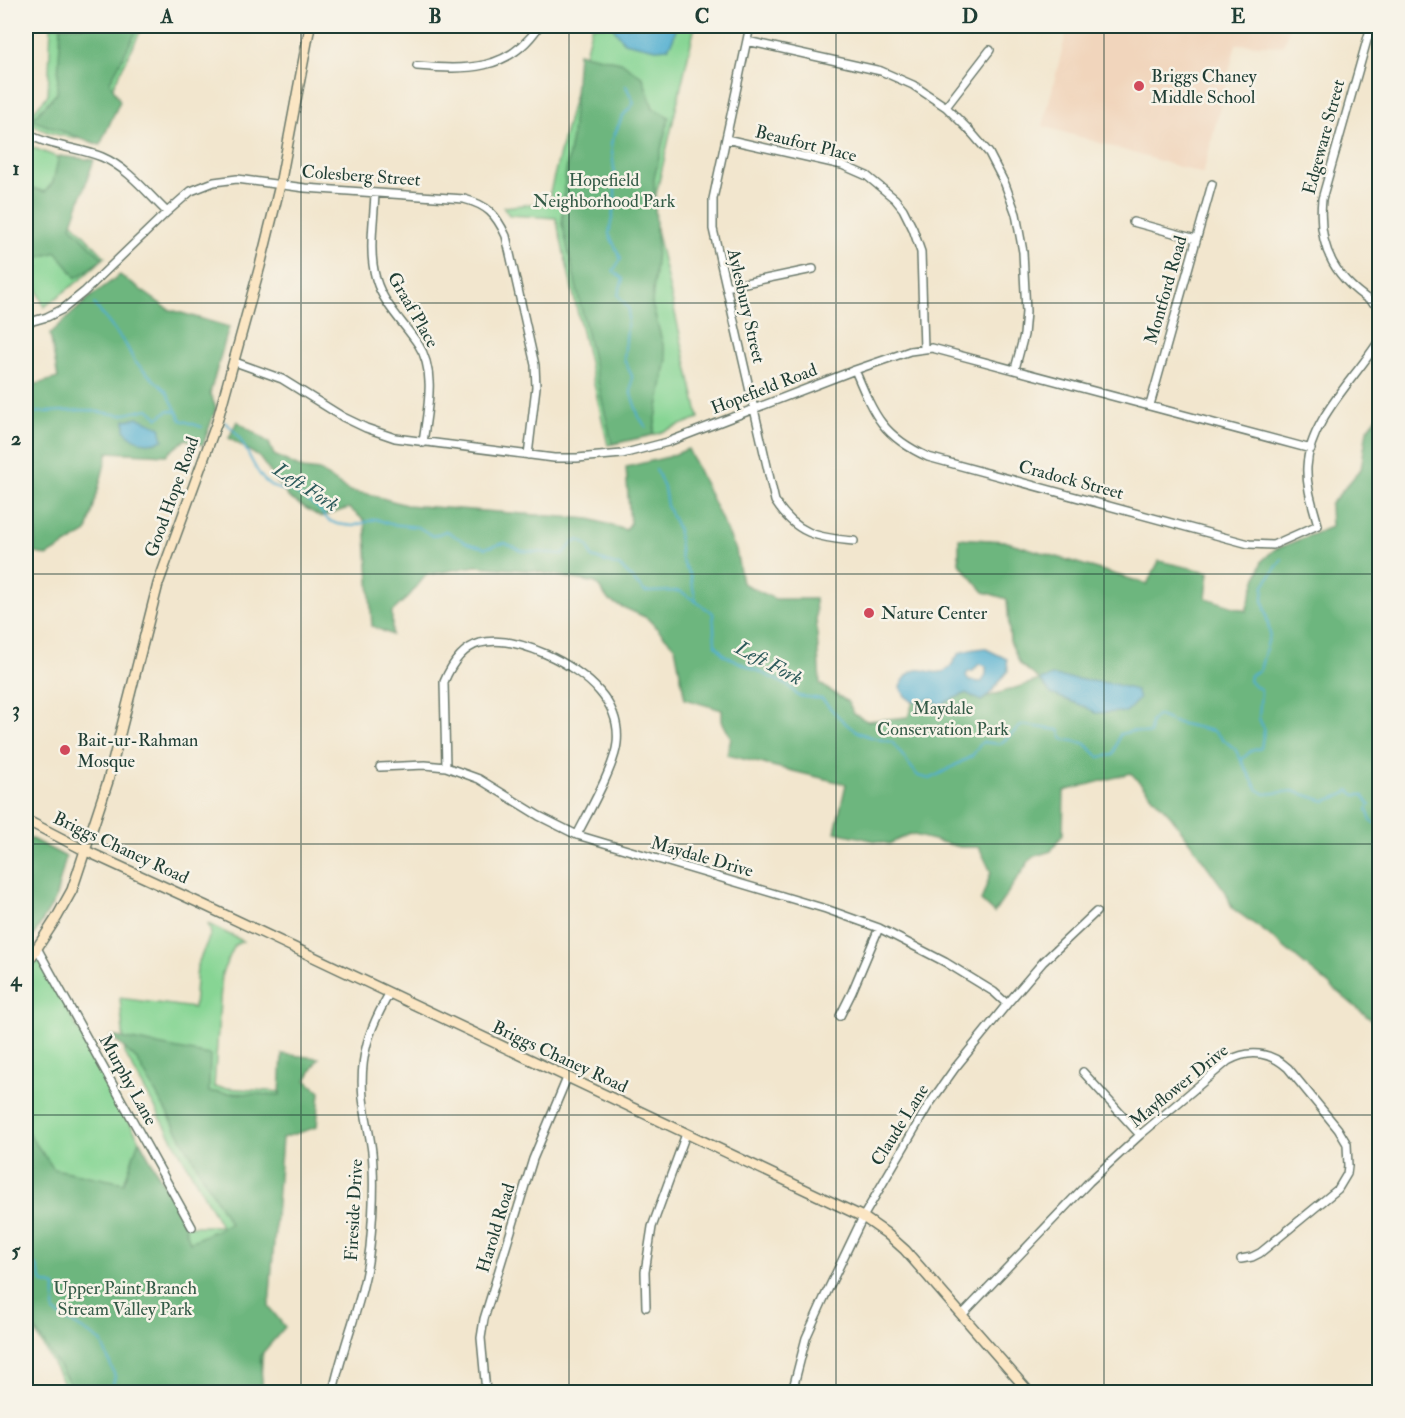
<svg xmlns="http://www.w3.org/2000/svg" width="1405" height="1418" viewBox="0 0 1405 1418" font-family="'IM FELL Double Pica',serif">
	<rect width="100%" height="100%" fill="#f7f3e8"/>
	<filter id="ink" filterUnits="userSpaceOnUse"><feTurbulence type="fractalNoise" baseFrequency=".0167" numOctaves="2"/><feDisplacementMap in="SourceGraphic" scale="12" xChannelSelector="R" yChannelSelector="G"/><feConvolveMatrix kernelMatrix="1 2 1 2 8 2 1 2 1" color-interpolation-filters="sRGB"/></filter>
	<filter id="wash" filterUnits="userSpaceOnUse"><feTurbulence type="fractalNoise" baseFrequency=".008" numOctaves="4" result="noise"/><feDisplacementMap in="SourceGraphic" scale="24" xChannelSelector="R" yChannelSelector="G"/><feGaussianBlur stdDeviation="1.35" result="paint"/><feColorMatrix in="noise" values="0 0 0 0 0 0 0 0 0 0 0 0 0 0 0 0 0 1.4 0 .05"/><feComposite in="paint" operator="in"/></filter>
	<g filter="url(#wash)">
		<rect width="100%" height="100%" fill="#f2e6ce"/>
		<!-- built -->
		<path fill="#f1d5bc" d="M1068,26H1290L1283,46L1236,44L1203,174L1043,126Z"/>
		<!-- green -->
		<path fill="#87d594" stroke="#538964" stroke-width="1.5" d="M51,26H143L107,99L94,142C70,136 45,136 26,120L48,95Z
			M592,26H695L652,212L699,418L656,434L608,445L556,218L509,215L503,207L552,202L550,192Z
			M26,145L62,159L72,222L105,257L80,280L44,307L26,262Z
			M208,924L243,941L235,945L222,973L214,1087L281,1092L260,1392H69L26,1316V971L36,953L187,1226H221L125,1054L120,998L194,1008L197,966L211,933Z"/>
		<!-- forest -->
		<path fill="#6db67e" stroke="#467a59" stroke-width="1.5" d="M61,26H139L110,82L120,101L100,145L31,120L57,93Z
			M578,53L621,62L643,78L653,108L669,117L654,179L657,250L652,304L667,359L653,435L612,444L562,224L565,178L572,137Z
			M59,156L94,160L71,226L103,259L76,278L57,252L29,260C25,250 23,236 29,226L26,222V186L45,192L53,182Z
			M120,275L168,309L229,327L210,393L216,408L203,445L186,439L166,455L108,452L87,532L47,556L33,552L36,531L26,528V387L58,378L50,334L90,297Z
			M1379,415V1030L1375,1023L1268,934L1232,908L1226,892L1171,816L1131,773L1064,791L1063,834L1051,851L1032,857L994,913L981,901L991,872L979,847H960L910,834L889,844L835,832L846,784L727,755L731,738L722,721V710L685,699L675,647L647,618L609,601L596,583L534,571L476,566L426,575L410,595L392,612V635L372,626L365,521L349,508L320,517L289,498L259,457L229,438L237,421L269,443L274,455L303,469L320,471L349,491L368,494L406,505L590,519L626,530L630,524L626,467L668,457L688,449L736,550L742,583L775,599H815L820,684L848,702L854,714L867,721L908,717L913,702L931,699L939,705L966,693L981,701L990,696L1040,680L1020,664L1010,641L1007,599L984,592L959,563V538L1004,541L1147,584L1159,561L1209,572L1206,598L1246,611L1262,561L1274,550L1331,527L1330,505L1361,469L1367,430Z
			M26,836L66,857L55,900L26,948Z
			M111,1036L210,1055L209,1092L280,1095L282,1054L319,1058L306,1080L320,1092L317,1127L282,1138L269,1307L285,1327L260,1356L263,1392H75L26,1315V1130L54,1169L124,1183L139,1140L182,1218L190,1242L230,1224L137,1060Z"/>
		<!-- water -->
		<path fill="#51afd0" stroke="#387682" stroke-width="1.5" fill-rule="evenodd" d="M614,26H676L674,37L668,48L656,49L624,42L614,29Z
			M139,418L160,427L163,440C147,446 137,443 125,431V420Z
			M984,648L1007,659L1008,671C998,681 993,694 981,701L966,693L939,705L931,699L913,702L905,696L900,687C916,653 930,682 948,669C953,665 955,657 960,653C966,650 977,649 984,648ZM979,664L986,666V674L982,682L969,681L966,676L968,672L973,671Z
			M1053,676L1114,684L1136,690L1139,699L1126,712L1095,713L1086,707L1051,694L1040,680Z"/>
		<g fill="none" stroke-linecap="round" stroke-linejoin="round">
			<!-- stream -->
			<path stroke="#51afd0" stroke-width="2" d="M626,86L634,103L622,117L611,143L615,177V201L609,234L621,259L613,271L623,279L618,295L629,309L624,359L632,376L631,394L639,417L646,427
				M94,304L126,345L135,362L167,392L181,420L202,427
				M26,413L85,410L121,415L148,409L158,418L169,410L177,412
				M224,422C252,438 251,494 291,490L318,508L328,520L337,524L353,526L376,519L390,524L418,527L433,536L446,531L467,543L485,548L505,543L522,551L563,554L573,543L579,540L588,546L592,557L621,567L645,592L680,591L713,613L715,644L724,655L789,686L798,696L822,699C849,728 851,734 892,742L918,776L930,779L972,756L982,742L1000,744L1022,725L1059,730L1063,739L1084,743L1099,757L1113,755L1120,734L1133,731L1150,734L1151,722L1157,715L1174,722L1213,731L1235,749L1257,789L1265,794L1293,791L1325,801L1345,794L1349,790L1355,795H1363L1370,805L1367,809L1371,821L1380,826
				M656,469L664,488L667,506L678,529L681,558L690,575L696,601
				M1241,760L1251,751L1261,748L1264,730L1259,718L1261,690L1249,681L1250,675L1260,670L1270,634L1263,599L1264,585L1282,559
				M1380,865V867
				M26,1245L30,1246L32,1264L37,1266L42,1282L55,1286L54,1312L101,1341L115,1376L112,1388L115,1392"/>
		</g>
	</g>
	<g filter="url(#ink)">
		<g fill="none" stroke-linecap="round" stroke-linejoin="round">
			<!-- street casing -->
			<g stroke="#69786a" stroke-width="10">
				<path id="street" d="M750,26L713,199V229L775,501C796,534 818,538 854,541
					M1371,26L1322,199C1317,250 1336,281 1380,307
					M747,41L881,71L913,85L946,107L970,131L989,153L1005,184L1016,214L1023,252L1026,312L1024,335L1015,369
					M417,66C465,70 509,72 539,26
					M946,107L990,50
					M26,133C50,147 77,147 102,157C128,168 147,193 167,212
					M726,139L842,165L867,176L895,199L903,209L913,229L921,252L924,349
					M375,193C374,221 368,252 376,279C383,304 404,323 418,344C437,372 427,411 423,443
					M1133,222L1196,239
					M726,287L813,269
					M26,323L47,317L63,309L84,292L167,212L191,191L214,182L237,179L305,188L464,199C487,205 496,214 506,236L535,365L536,387L528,455
					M235,362L282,379L343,417L366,428L395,438L554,458H577L622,454L668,442L855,370L910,351L932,348L1311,449
					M855,370C874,415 882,436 928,457L1249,544L1273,545L1318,525C1313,506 1306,487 1307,467C1309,420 1356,378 1380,339
					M1150,405L1212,184
					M380,767L425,765L446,767L479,779L539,816L577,835L826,909L879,928L945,962L994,992L1007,1004
					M446,767L444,682C451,665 462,648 480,643C516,634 577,664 600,692C612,706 619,724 617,743C615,766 588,813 577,835
					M37,948L192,1227
					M840,1016L852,992L879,928
					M1083,1072L1140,1135
					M646,1307L645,1272L652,1227L686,1134
					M963,1314L1089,1182L1140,1135L1228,1061C1249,1049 1270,1052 1288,1068L1338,1129L1347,1144L1348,1166L1347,1174L1338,1189L1260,1253L1252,1257L1241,1259
					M333,1392C343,1343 365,1297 370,1247C373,1216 375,1183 372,1152C370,1134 365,1116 363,1098C359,1057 369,1029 389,994
					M454,1392L486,1389
					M486,1392L481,1338L484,1319L533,1159L567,1078
					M792,1392L806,1338L824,1298L863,1217L928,1106L955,1068L1007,1004L1043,962L1096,912"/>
			</g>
			<!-- secondary casing -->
			<g stroke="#69786a" stroke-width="12">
				<path id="secondary" d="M26,820L84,850L206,906L863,1217L886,1233L905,1250L1029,1392
					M26,965L57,917L72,890L108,781L158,584L217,422L260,266L280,185L310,26"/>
			</g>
			<!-- street -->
			<use href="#street" stroke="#fff" stroke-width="7"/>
			<!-- secondary -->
			<use href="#secondary" stroke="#fbe6c4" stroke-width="9"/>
		</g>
	</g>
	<!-- grid -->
	<path fill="none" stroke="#1f3d34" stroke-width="1.5" stroke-opacity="0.55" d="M301,26V1392M569,26V1392M836,26V1392M1104,26V1392M26,303H1380M26,574H1380M26,844H1380M26,1115H1380"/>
	<!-- markers -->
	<g fill="#d1495b" stroke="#f7f3e8" stroke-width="2">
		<circle cx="1139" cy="86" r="6"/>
		<circle cx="869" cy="613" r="6"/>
		<circle cx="65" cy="750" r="6"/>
	</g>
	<g text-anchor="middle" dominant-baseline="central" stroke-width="5" stroke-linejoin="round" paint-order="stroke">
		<!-- poi labels -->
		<g font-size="18" fill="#1f3d34" stroke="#f7f3e8" text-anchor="start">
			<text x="1151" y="76">Briggs Chaney<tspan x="1151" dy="21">Middle School</tspan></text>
			<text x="881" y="613">Nature Center</text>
			<text x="77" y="740">Bait-ur-Rahman<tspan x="77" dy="21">Mosque</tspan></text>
		</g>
		<!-- street labels -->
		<g font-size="18" fill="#1f3d34" stroke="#f7f3e8">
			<text transform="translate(1324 137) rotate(-75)">Edgeware Street</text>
			<text transform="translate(806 144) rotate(14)">Beaufort Place</text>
			<text transform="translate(361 176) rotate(4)">Colesberg Street</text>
			<text transform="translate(1166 290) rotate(-74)">Montford Road</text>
			<text transform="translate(746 306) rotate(77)">Aylesbury Street</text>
			<text transform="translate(413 310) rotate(60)">Graaf Place</text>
			<text transform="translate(764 389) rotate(-21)">Hopefield Road</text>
			<text transform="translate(1071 480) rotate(15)">Cradock Street</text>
			<text transform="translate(172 497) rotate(-70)">Good Hope Road</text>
			<text transform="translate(121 848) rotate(25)">Briggs Chaney Road</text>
			<text transform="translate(702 857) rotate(16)">Maydale Drive</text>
			<text transform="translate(560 1057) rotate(25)">Briggs Chaney Road</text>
			<text transform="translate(128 1080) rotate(61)">Murphy Lane</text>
			<text transform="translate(1179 1086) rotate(-39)">Mayflower Drive</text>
			<text transform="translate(900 1125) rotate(-58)">Claude Lane</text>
			<text transform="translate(354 1210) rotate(-87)">Fireside Drive</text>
			<text transform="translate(496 1228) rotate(-73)">Harold Road</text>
		</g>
		<!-- park labels -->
		<g font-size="18" fill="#345b47" stroke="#f7f3e8">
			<text x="604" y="180">Hopefield<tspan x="604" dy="21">Neighborhood Park</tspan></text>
			<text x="943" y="708">Maydale<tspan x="943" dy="21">Conservation Park</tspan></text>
			<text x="125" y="1288">Upper Paint Branch<tspan x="125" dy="21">Stream Valley Park</tspan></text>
		</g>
		<!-- water labels -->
		<g font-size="20" font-style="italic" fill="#2c5a5b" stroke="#f7f3e8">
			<text transform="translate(306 487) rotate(33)">Left Fork</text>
			<text transform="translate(769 663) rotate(28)">Left Fork</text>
		</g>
	</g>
	<!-- margin -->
	<rect width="1405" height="1418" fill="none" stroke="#f7f3e8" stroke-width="66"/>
	<rect x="33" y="33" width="1339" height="1352" fill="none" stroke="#1f3d34" stroke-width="2"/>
	<g font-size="20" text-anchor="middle" font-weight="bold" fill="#1f3d34">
		<text x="167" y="23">A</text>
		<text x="435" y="23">B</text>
		<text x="702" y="23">C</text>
		<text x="970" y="23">D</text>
		<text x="1238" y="23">E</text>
		<text x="16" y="175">1</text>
		<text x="16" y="445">2</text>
		<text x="16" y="716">3</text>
		<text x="16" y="986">4</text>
		<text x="16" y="1257">5</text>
	</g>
</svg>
